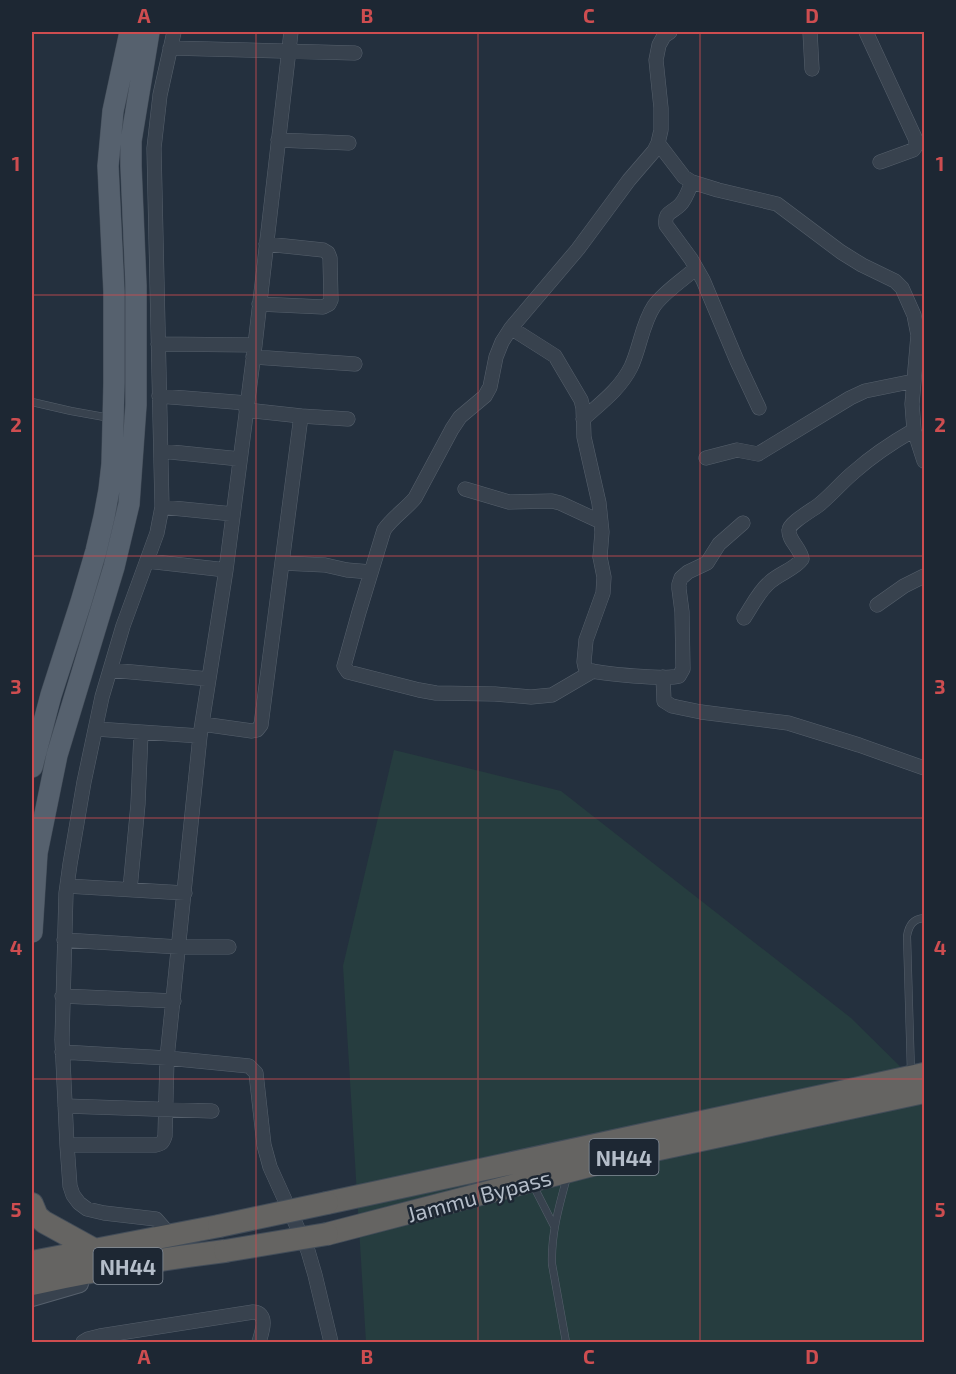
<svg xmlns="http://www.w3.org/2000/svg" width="956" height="1374" viewBox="0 0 956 1374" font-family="'Exo 2',sans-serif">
	<rect width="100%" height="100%" fill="#24303e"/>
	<!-- green -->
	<path fill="#263d3f" d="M394,750L561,791L851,1018L924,1090V1342H366L343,966Z"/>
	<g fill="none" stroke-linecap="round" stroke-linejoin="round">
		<!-- service casing -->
		<g stroke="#56606c" stroke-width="8">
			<path id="service" d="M32,402L71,411L110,418
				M911,1073L907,936C909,925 913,919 924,918
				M532,1183L554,1226
				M566,1342L552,1264C551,1234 559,1206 567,1177"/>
		</g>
		<!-- minor casing -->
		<g stroke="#56606c" stroke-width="15">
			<path id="minor" d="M810,32L812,69
				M866,32L916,140V146L913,150L880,162
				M170,48L355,53
				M278,140L349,143
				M658,143L684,177L692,182L718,190L777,204L841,252L862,265L895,281L902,288L914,315L918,335L912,404L914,430L924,461
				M692,182C689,189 686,199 680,205C672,213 664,212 666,225L691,259L703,280L737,361L759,408
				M259,304L323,307L329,304L331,300L330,258L328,253L323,250L266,244
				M511,328L555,356L581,400L583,408L584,437L599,503L602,532L600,557L604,577L603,593L586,640L584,662L585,667L588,670C603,674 666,680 679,676L683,669L682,612L679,589V584L681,578L688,572L707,563L719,544L743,523
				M158,344L255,345L291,32
				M253,357L355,364
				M159,396L247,403
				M246,410L301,416L348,419
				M583,419C601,403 620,389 631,367C640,348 642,324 654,306C665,291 683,280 696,268
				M161,451L240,459
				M706,458L737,450L758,454L850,398L865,391L914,381
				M465,489L509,502L552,501L560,503L601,522
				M162,507L233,514
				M147,561L226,570
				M282,563L325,565L347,570L371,572
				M877,605L904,586L924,576
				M744,618C752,606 759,591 770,582C780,573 795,569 802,559C801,549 788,540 789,530C789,523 814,509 820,504C832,494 842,482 854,472C872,456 893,442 914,430
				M110,670L209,679
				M593,671L552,695L531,697L495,694L436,693L419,690L348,672L344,666L359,612L384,530C392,518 406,509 415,498L452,429L460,417L485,396L490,387L496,357L502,342L511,328L578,249L629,180L654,151L658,143L661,130V108L656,60L659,45L664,36L670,32
				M663,677L664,701L672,706L701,712L788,723L859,745L924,768
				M202,724L252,731L257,730L261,725L301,416
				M96,729L200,736L226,570L255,345
				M67,886L185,893
				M130,889L138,804L141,733
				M64,940L179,947H229
				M62,996L174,1001
				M62,1052L167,1058L249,1066L256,1073L264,1145L270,1167L308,1251L315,1275L331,1342
				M65,1106L212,1111
				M67,1145H155C161,1144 163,1143 165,1136L167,1058L200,736
				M170,1235L156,1219L104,1213L87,1209L79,1203L73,1195L70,1186L67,1145L62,1040L66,893L70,864L84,782L102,697L123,626L157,533L162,507L154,148L160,95L174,32
				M83,1342L88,1339L100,1336L253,1312C269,1313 262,1332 259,1342"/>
		</g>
		<!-- tertiary casing -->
		<g stroke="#56606c" stroke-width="18">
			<path id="tertiary" d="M32,1298L80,1284"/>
		</g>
		<!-- primary casing -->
		<g stroke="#414b57" stroke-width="22">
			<path id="primary" d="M32,767L51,695L81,602L96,551L104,517L109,490L112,464L114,383V292L108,166L113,111L130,32
				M32,932L37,853L57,755L114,567L129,504L136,405V286L131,166V141L149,32"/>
		</g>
		<!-- trunk casing -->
		<g stroke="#434d59" stroke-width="24">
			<path id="trunk" d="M327,1203L924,1074
				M32,1204L37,1216L44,1222L93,1249
				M327,1234L631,1155L924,1092
				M32,1262L219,1226
				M32,1284C95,1270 160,1259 225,1251"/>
		</g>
		<!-- service -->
		<use href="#service" stroke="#38424e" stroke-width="7"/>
		<!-- minor -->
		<use href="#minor" stroke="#38424e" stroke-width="14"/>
		<!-- tertiary -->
		<use href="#tertiary" stroke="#38424e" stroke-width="16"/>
		<!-- primary -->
		<use href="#primary" stroke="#56616e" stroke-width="21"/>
		<!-- trunk -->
		<use href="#trunk" stroke="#656462" stroke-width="22"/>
		<!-- trunk-bridge casing -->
		<g stroke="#434d59" stroke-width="24" stroke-linecap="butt">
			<path id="trunk-bridge" d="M219,1226L327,1203
				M225,1251L327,1234"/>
		</g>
		<!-- trunk-bridge -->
		<use href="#trunk-bridge" stroke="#656462" stroke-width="22"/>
	</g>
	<!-- grid -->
	<path fill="none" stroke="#ce4d50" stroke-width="1.5" stroke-opacity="0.55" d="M256,32V1342M478,32V1342M700,32V1342M32,295H924M32,556H924M32,818H924M32,1079H924"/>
	<g text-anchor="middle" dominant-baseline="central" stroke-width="5" stroke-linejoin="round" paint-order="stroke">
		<!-- shield labels -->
		<g fill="#1d2733" stroke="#87909c" stroke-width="1.5">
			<rect x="589.5" y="1139" width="69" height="36" rx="4.5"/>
			<rect x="93.5" y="1248" width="69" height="36" rx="4.5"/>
		</g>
		<g font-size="21" font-weight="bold" fill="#b4bdc9">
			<text x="624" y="1157">NH44</text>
			<text x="128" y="1266">NH44</text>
		</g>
		<!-- street labels -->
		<g font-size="22" fill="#b4bdc9" stroke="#1d2733">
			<text transform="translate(479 1195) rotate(-15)">Jammu Bypass</text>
		</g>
	</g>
	<!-- border -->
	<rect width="956" height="1374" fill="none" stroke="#1d2733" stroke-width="66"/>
	<rect x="33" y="33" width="890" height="1308" fill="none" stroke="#ce4d50" stroke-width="2"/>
	<g font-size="20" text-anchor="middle" font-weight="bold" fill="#ce4d50">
		<text x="144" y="23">A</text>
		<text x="367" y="23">B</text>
		<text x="589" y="23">C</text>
		<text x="812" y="23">D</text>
		<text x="16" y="171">1</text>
		<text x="940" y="171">1</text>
		<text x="16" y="432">2</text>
		<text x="940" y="432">2</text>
		<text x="16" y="694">3</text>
		<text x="940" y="694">3</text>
		<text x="16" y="955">4</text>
		<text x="940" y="955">4</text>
		<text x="16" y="1217">5</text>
		<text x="940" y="1217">5</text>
		<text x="144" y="1364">A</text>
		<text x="367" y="1364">B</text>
		<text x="589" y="1364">C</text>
		<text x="812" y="1364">D</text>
	</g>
</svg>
